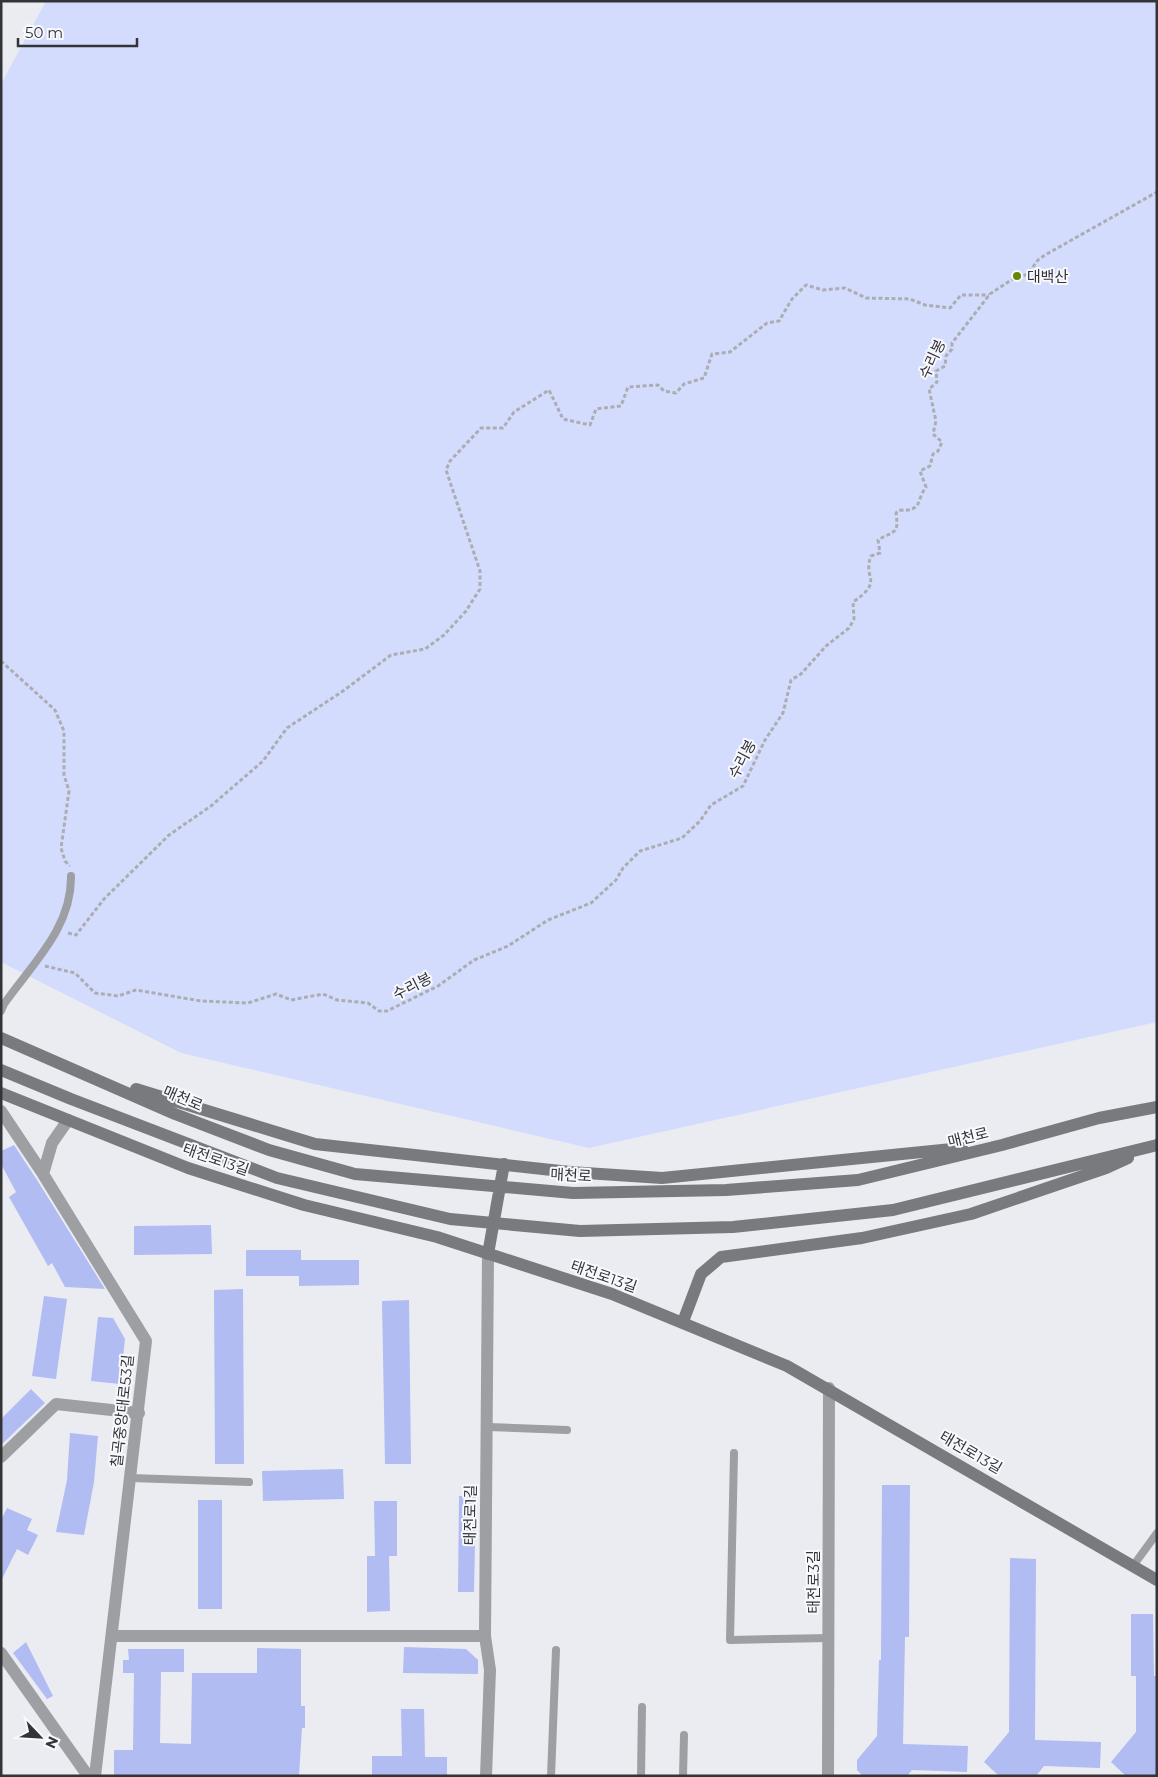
<svg xmlns="http://www.w3.org/2000/svg" width="1158" height="1777" viewBox="0 0 1158 1777" font-family="Montserrat,'Noto Sans KR',sans-serif">
	<rect width="100%" height="100%" fill="#eaecf2"/>
	<!-- green -->
	<path fill="#d4dcfe" d="M46,1H1157V1022L589,1148L181,1053L1,962V84Z"/>
	<!-- building -->
	<path fill="#b1bcf2" d="M14,1145L37,1180L105,1289L65,1287L52,1263L48,1266L9,1197L16,1192L1,1164V1151Z
		M211,1225L212,1254L134,1255V1226Z
		M246,1250H301V1260H359V1285L299,1286V1276H246Z
		M243,1289L244,1464H215L214,1290Z
		M44,1296L67,1299L56,1379L32,1376Z
		M409,1300L411,1464H385L382,1301Z
		M98,1317L113,1318L125,1339L120,1384L91,1381Z
		M31,1389L45,1403L1,1445V1419Z
		M70,1433L98,1436L94,1482L84,1535L56,1532L67,1480Z
		M343,1469L344,1499L263,1501L262,1471Z
		M882,1485H910L909,1637H905L903,1744L968,1746L967,1772L912,1770L907,1776H863L857,1770V1760L877,1736L879,1660H881Z
		M459,1496H476L474,1592H458Z
		M198,1500H222V1609H198Z
		M374,1501H397V1556H389L390,1611L367,1612V1556H375Z
		M7,1508L32,1519L27,1530L38,1535L28,1555L17,1549L1,1581V1520Z
		M1010,1558L1036,1559L1035,1740L1101,1742L1100,1768L1044,1766L1036,1776H999L984,1762L1009,1732Z
		M1131,1614H1153L1154,1676H1157V1776H1126L1111,1762L1136,1732V1676H1131Z
		M26,1642L53,1696L47,1699L13,1653Z
		M404,1647L466,1649L478,1660V1674L403,1673Z
		M257,1648L301,1649V1706H305V1728H302L299,1776H114V1750H133L134,1673H123V1660H129L128,1649H184V1672H161L160,1743L191,1744L192,1673H257Z
		M401,1709H424L425,1757H447V1776H372V1756H402Z"/>
	<g fill="none" stroke-linecap="round" stroke-linejoin="round">
		<!-- path -->
		<path stroke="#acadb2" stroke-width="3" stroke-dasharray="4 2.5" stroke-linecap="butt" d="M1,661L55,710L64,731V775L69,791L61,848L65,861L70,866
			M68,933L76,935L104,899L169,835L211,806L263,761L287,728L343,691L391,655L425,649L444,635L466,611L480,589V571L446,470L450,461L481,428H503L514,412L549,390L563,419L590,425L596,409L621,406L628,387L658,385L664,391L676,393L684,384L704,378L712,354L730,352L767,323L779,321L792,299L806,285L823,290L845,288L866,298L910,299L925,305L950,308L961,295H989
			M45,966L75,973L95,993L118,996L136,990L201,1001L248,1003L276,994L291,1000L323,994L337,1000L368,1003L379,1011H387L438,986L474,960L508,946L548,920L591,903L616,880L623,868L640,851L682,838L700,821L711,805L743,786L765,740L783,713L791,680L801,674L826,646L849,628L854,619L853,602C885,580 862,579 871,556L880,553L878,540C895,530 899,535 896,513L899,510C923,512 916,500 926,487L920,471L930,466L933,454L938,451L942,442L933,434L936,421L929,389L937,382L936,371L945,366L946,356L952,349V343L990,294L1011,280L1028,274L1038,260L1045,255L1157,192"/>
		<!-- service -->
		<path stroke="#9e9fa2" stroke-width="8" d="M1,1011L4,1004C32,964 72,928 71,876
			M488,1427L567,1430
			M734,1453L730,1640L829,1638
			M131,1478L249,1482
			M1133,1566L1157,1533
			M551,1776L556,1650
			M641,1776L642,1707
			M683,1776L684,1735"/>
		<!-- minor -->
		<path stroke="#9e9fa2" stroke-width="12" d="M1,1111L43,1174L146,1341L95,1776
			M43,1174L52,1143L68,1120
			M1,1457L56,1404L139,1413
			M112,1636H485
			M1,1653L88,1776
			M486,1776L490,1670L485,1636L488,1254
			M828,1776L829,1388"/>
		<!-- secondary -->
		<path stroke="#797a7e" stroke-width="12" d="M1,1038L175,1114L269,1150L355,1174L573,1193L726,1190L858,1180L1002,1145L1099,1118L1157,1107
			M1,1070L71,1099L277,1178L450,1219L580,1231L733,1227L893,1210L1157,1145
			M136,1089L315,1144L570,1172L662,1178L962,1148
			M1,1093L188,1168L304,1205L437,1237L612,1294L787,1366L1157,1580
			M488,1254L504,1164
			M680,1322L684,1319L701,1274L721,1257L862,1238L971,1214L1106,1168L1128,1158"/>
	</g>
	<!-- markers -->
	<circle fill="#668706" stroke="#f8f9ff" stroke-width="2" cx="1017" cy="276" r="5"/>
	<g text-anchor="middle" dominant-baseline="central" stroke-width="4" stroke-linejoin="round" paint-order="stroke">
		<!-- poi labels -->
		<g font-size="15" fill="#343437" stroke="#f8f9ff" text-anchor="start">
			<text x="1027" y="276">대백산</text>
		</g>
		<!-- street labels -->
		<g font-size="15" fill="#343437" stroke="#f8f9ff">
			<text transform="translate(932 359) rotate(-65)">수리봉</text>
			<text transform="translate(742 759) rotate(-62)">수리봉</text>
			<text transform="translate(412 986) rotate(-27)">수리봉</text>
			<text transform="translate(183 1098) rotate(23)">매천로</text>
			<text transform="translate(968 1137) rotate(-14)">매천로</text>
			<text transform="translate(216 1159) rotate(19)">태전로13길</text>
			<text transform="translate(571 1175) rotate(3)">매천로</text>
			<text transform="translate(604 1276) rotate(19)">태전로13길</text>
			<text transform="translate(122 1411) rotate(-84)">칠곡중앙대로53길</text>
			<text transform="translate(971 1452) rotate(30)">태전로13길</text>
			<text transform="translate(470 1515) rotate(-89)">태전로1길</text>
			<text transform="translate(813 1582) rotate(-90)">태전로3길</text>
		</g>
	</g>
	<!-- border -->
	<rect width="1158" height="1777" fill="none" stroke="#343437" stroke-width="5"/>
	<!-- north arrow -->
	<g transform="translate(40 1737) rotate(115)" stroke="#f8f9ff" stroke-width="4" paint-order="stroke">
	<path d="M0-4L9 19L0 12L-9 19Z" fill="#343437"/>
	<text y="-8" font-size="14" font-weight="bold" text-anchor="middle" fill="#343437">N</text>
	</g>
	<!-- scale -->
	<path d="M18 38v8h119v-8" fill="none" stroke="#343437" stroke-width="2.5"/>
	<text x="25" y="38" font-size="15" fill="#343437" stroke="#f8f9ff" stroke-width="4" paint-order="stroke">50 m</text>
</svg>
